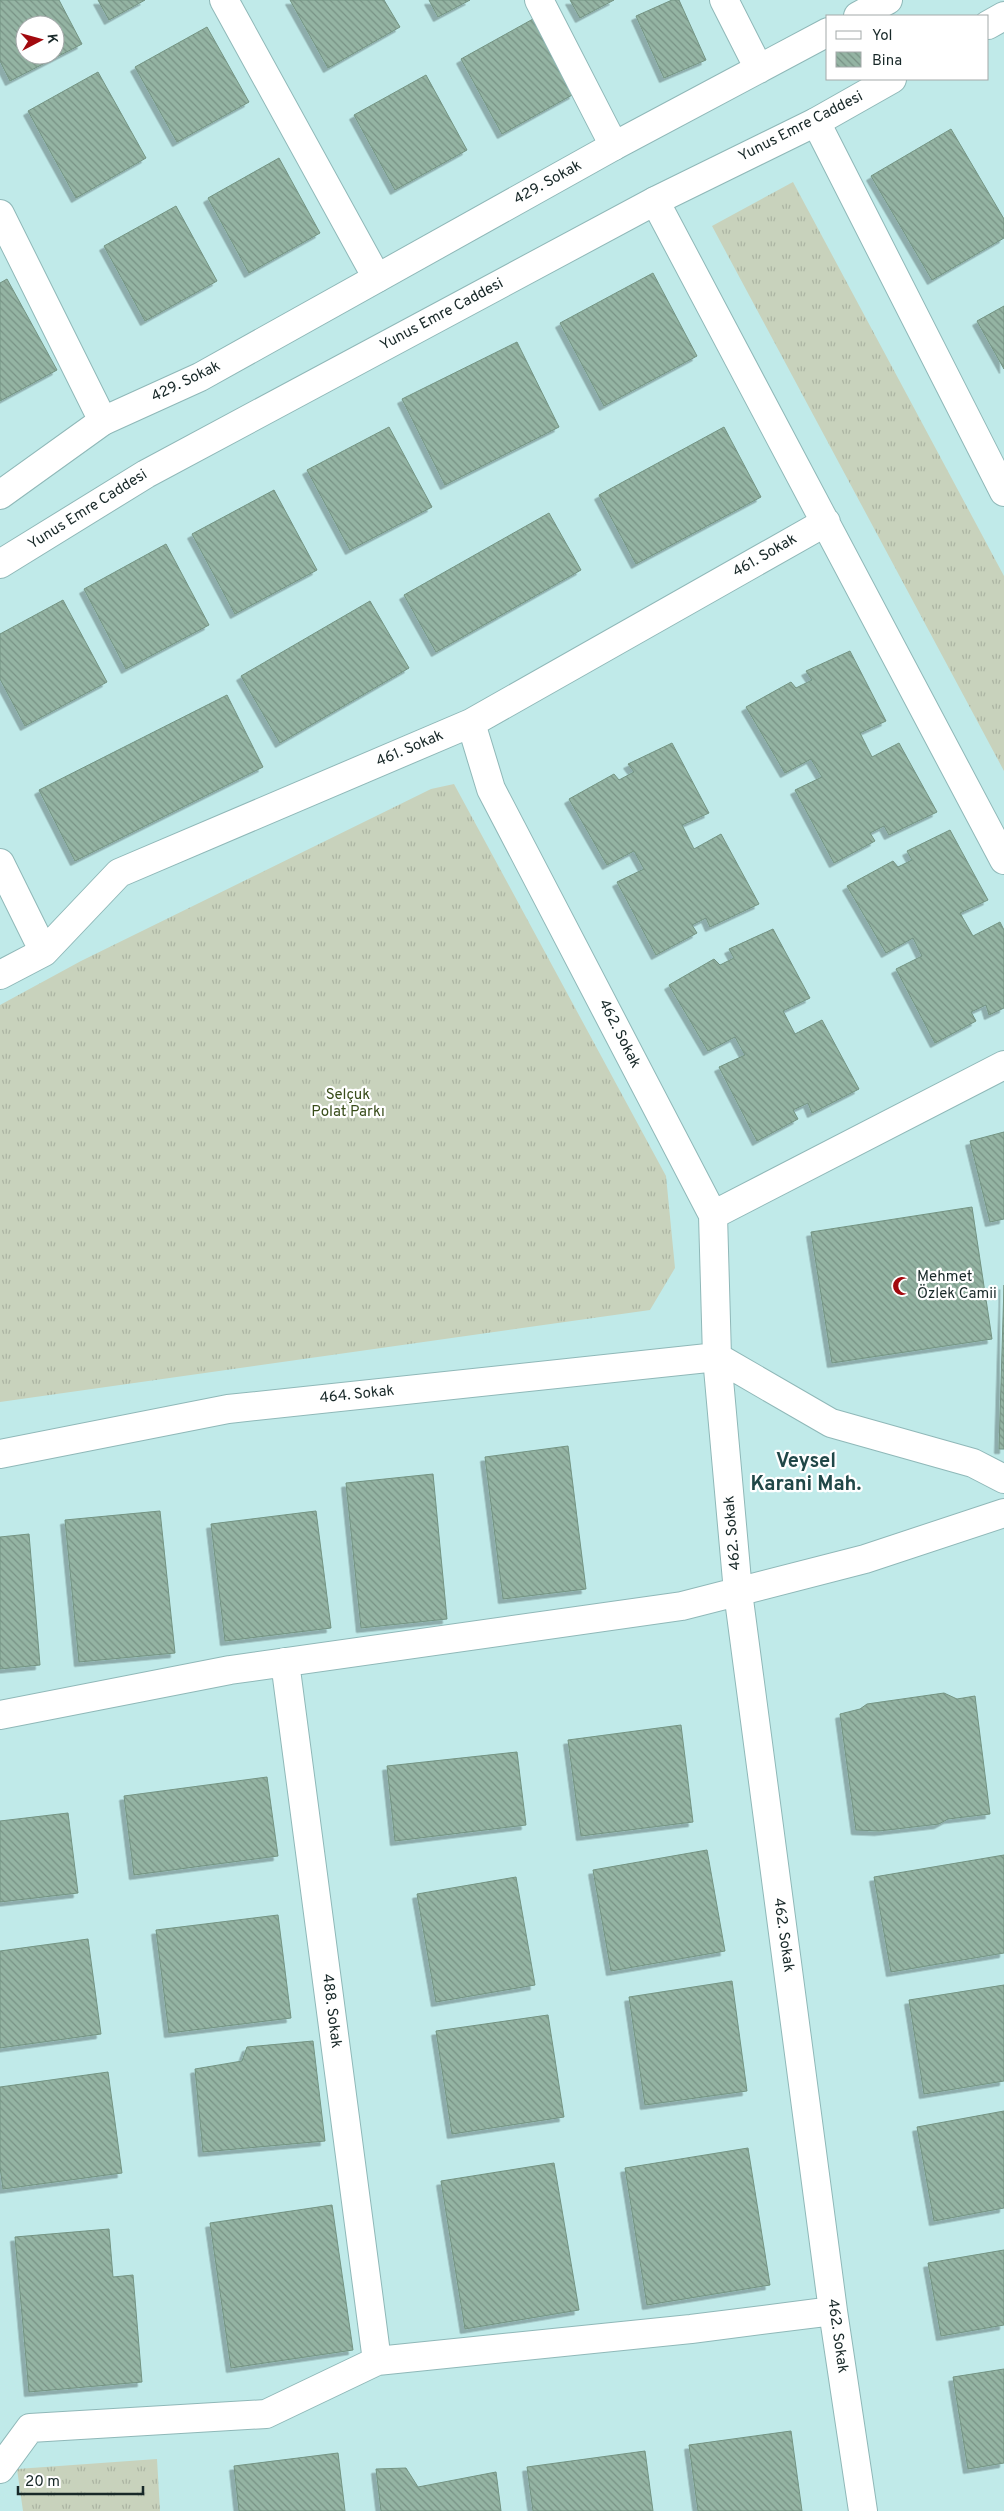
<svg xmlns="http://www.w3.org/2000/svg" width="1004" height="2511" viewBox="0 0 1004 2511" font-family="Overpass,sans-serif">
	<defs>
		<pattern id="grass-tufts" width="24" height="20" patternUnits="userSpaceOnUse" patternTransform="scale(1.25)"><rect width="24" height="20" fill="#c8d2bc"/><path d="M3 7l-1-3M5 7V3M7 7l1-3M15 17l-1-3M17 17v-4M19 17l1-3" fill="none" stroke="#abb4a2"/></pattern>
		<pattern id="building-back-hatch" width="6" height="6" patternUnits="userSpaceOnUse" patternTransform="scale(1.25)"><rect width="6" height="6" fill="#94b4a3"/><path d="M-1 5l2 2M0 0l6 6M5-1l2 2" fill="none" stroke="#789285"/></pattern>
		<filter id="shadow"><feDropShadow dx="-4.5" dy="4.5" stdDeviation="0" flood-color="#0004"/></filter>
	</defs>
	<rect width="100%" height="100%" fill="#c0eae9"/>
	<!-- grass -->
	<path fill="url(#grass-tufts)" d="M793,182L1004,576V771L712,226Z
		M454,784L666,1176L675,1268L650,1310L0,1402V1005L81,961L431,789Z
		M157,2459L160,2511H23L17,2469Z"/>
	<!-- building -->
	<path fill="url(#building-back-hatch)" stroke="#749483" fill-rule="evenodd" filter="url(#shadow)" d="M0,0H59L82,44L10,81L0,61ZM25,25H55V55H25Z
		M98,0H145L109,20Z
		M290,0H384L400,27L328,68Z
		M429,0H470L438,17Z
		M570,0H614L580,18Z
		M672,0H679L706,60L664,78L636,16Z
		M533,19L574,94L502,134L461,59Z
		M207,27L249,102L177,142L135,67Z
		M98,72L146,158L76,198L28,111Z
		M426,75L467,150L395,190L354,115Z
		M951,129L1004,219V238L932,280L871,176Z
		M279,158L320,233L249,273L208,198Z
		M176,206L217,281L145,321L104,246Z
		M653,273L697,356L604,406L560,323Z
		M7,279L57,370L0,401V283Z
		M1004,306V369L977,321Z
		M517,342L559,427L445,485L402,399Z
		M389,427L432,507L350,550L307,470Z
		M724,427L761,497L636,564L599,495Z
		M274,490L317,570L235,614L192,534Z
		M549,513L581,570L436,652L404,595Z
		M166,544L209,625L126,669L84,589Z
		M63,600L107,682L25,726L0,679V634Z
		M370,601L409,668L280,743L241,676Z
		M850,651L886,721L860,733L872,757L899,743L937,812L889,835L884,826L870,833L875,841L834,863L795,790L822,777L811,759L785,773L746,707L791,682L796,688L812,680L806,671Z
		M227,695L263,767L75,861L39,790Z
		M672,743L709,813L682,825L694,849L721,834L759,904L710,927L706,918L692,925L697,933L656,955L617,882L644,869L634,851L607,865L569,799L614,774L619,780L634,772L628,764Z
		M950,830L988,900L960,913L973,936L1000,922L1004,930V1008L989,1015L986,1005L971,1012L976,1021L935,1043L896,969L922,956L913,938L886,953L847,886L893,861L898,867L912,860L907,851Z
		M773,929L810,998L783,1011L795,1034L822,1020L859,1089L812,1113L808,1103L793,1110L798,1119L757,1141L719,1067L745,1055L735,1037L708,1051L669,985L714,959L720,965L734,958L729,949Z
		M1004,1132V1219L990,1222L970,1141Z
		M972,1207L992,1339L832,1363L811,1232Z
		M1004,1285V1449H999Z
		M568,1446L586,1589L503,1599L485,1457Z
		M433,1474L447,1619L361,1628L346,1483Z
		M160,1511L175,1653L79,1662L65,1520Z
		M316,1511L331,1628L225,1641L211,1524Z
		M29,1534L40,1665L0,1669V1537Z
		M944,1693L957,1699L975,1696L990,1814L948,1819L939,1824L879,1831L856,1830L840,1714L860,1709L867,1704Z
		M681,1725L693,1822L581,1836L568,1740Z
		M517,1752L526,1825L395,1841L387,1766Z
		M267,1777L278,1856L134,1875L124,1796Z
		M68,1813L78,1893L0,1902V1821Z
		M707,1850L725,1951L611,1971L593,1870Z
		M1004,1855V1953L891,1972L874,1877Z
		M516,1877L535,1985L436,2002L417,1894Z
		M278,1915L291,2018L169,2033L156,1930Z
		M88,1939L101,2034L0,2048V1951Z
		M732,1981L747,2091L645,2105L629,1997Z
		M1004,1985V2081L924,2094L909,2000Z
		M548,2015L564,2117L452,2134L436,2031Z
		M313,2041L325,2141L203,2152L195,2069L242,2061L247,2047Z
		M108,2072L122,2173L3,2189L0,2167V2087Z
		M1004,2111V2208L934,2221L917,2127Z
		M748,2148L770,2285L647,2305L625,2168Z
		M554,2163L579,2310L465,2329L441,2181Z
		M332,2205L353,2350L231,2368L210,2223Z
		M109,2229L113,2277L133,2275L142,2382L29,2392L15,2237Z
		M1004,2250V2325L941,2336L928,2263Z
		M1004,2369V2463L968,2469L953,2377Z
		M791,2431L802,2511H698L689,2445Z
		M645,2451L653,2511H533L527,2467Z
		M338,2453L345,2511H239L234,2466Z
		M406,2468L418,2487L496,2472L501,2511H381L376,2469Z"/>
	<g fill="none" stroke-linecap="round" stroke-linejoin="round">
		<!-- minor casing -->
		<g stroke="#8fb8b8" stroke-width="30">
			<path id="minor" d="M224,0L377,278
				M539,0L614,146L828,32
				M724,0L759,69
				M858,16L888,0
				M816,122L1004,492
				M655,201L1004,860
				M0,214L103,421
				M471,723L491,789L713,1215L717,1357L738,1592L833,2311L863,2511
				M0,863L44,952
				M0,975L44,952L119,873L471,723L826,522
				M713,1215L1004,1065
				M0,1454L228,1409L717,1357L831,1423L973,1463L1004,1479
				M285,1662L377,2361
				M0,1715L230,1670L682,1606L865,1559L1004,1513
				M0,2469L30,2428L266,2414L377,2361L691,2329L833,2311"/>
		</g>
		<!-- major casing -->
		<g stroke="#8fb8b8" stroke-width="30">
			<path id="major" d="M988,25L1004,16
				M0,495L103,421L200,377L614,146
				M0,564L146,474L655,201L816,122L892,79"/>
		</g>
		<!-- minor -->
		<use href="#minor" stroke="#fff" stroke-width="28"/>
		<!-- major -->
		<use href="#major" stroke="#fff" stroke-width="28"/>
	</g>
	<!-- icons -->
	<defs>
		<g id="mosque-bare" transform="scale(1.5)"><path d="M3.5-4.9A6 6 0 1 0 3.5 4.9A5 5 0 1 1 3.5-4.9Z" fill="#a2090e" stroke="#fff" stroke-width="2.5" paint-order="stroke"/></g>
	</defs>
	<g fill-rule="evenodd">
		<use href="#mosque-bare" x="902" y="1286"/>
	</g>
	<g text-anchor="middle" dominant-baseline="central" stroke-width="4.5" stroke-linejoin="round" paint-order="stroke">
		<!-- street labels -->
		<g font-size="15" fill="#182828" stroke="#fff">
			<text transform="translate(801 127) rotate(-27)">Yunus Emre Caddesi</text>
			<text transform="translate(548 183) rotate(-29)">429. Sokak</text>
			<text transform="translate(442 315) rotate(-28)">Yunus Emre Caddesi</text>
			<text transform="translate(186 382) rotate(-26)">429. Sokak</text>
			<text transform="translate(88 510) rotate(-32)">Yunus Emre Caddesi</text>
			<text transform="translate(765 556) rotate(-30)">461. Sokak</text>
			<text transform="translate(410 749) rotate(-23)">461. Sokak</text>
			<text transform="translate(619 1034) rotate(63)">462. Sokak</text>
			<text transform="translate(357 1395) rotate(-6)">464. Sokak</text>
			<text transform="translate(733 1533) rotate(-95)">462. Sokak</text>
			<text transform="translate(783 1935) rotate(82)">462. Sokak</text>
			<text transform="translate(331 2011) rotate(83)">488. Sokak</text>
			<text transform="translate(837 2336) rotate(82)">462. Sokak</text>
		</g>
		<!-- park labels -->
		<g font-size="15" fill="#384c1a" stroke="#fff">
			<text x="348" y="1095">Selçuk<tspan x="348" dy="17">Polat Parkı</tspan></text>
		</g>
		<!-- poi labels -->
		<g font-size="15" fill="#182828" stroke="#fff" text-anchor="start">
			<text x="917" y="1277">Mehmet<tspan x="917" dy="17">Özlek Camii</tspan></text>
		</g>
		<!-- district labels -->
		<g font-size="20" font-weight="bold" fill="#204747" stroke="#fff">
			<text x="806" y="1462">Veysel<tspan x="806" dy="23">Karani Mah.</tspan></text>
		</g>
	</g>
	<!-- legend -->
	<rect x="826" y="15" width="162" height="65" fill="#ffffff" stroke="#a3a9a9"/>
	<rect x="836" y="31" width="25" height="8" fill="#ffffff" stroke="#a3a9a9"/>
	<text x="872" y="40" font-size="15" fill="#182828">Yol</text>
	<rect x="836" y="52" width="25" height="15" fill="url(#building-back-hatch)" stroke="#a3a9a9"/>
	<text x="872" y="65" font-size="15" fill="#182828">Bina</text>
	<!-- north arrow -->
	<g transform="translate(40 40) rotate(84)"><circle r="24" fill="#ffffff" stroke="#a3a9a9"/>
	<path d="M0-4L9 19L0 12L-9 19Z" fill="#a2090e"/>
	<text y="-8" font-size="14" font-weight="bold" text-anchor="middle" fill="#182828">K</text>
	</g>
	<!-- scale -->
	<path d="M18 2486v8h125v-8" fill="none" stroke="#182828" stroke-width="2.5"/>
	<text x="25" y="2486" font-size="15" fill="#182828" stroke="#ffffff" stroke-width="4" paint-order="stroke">20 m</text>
</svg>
